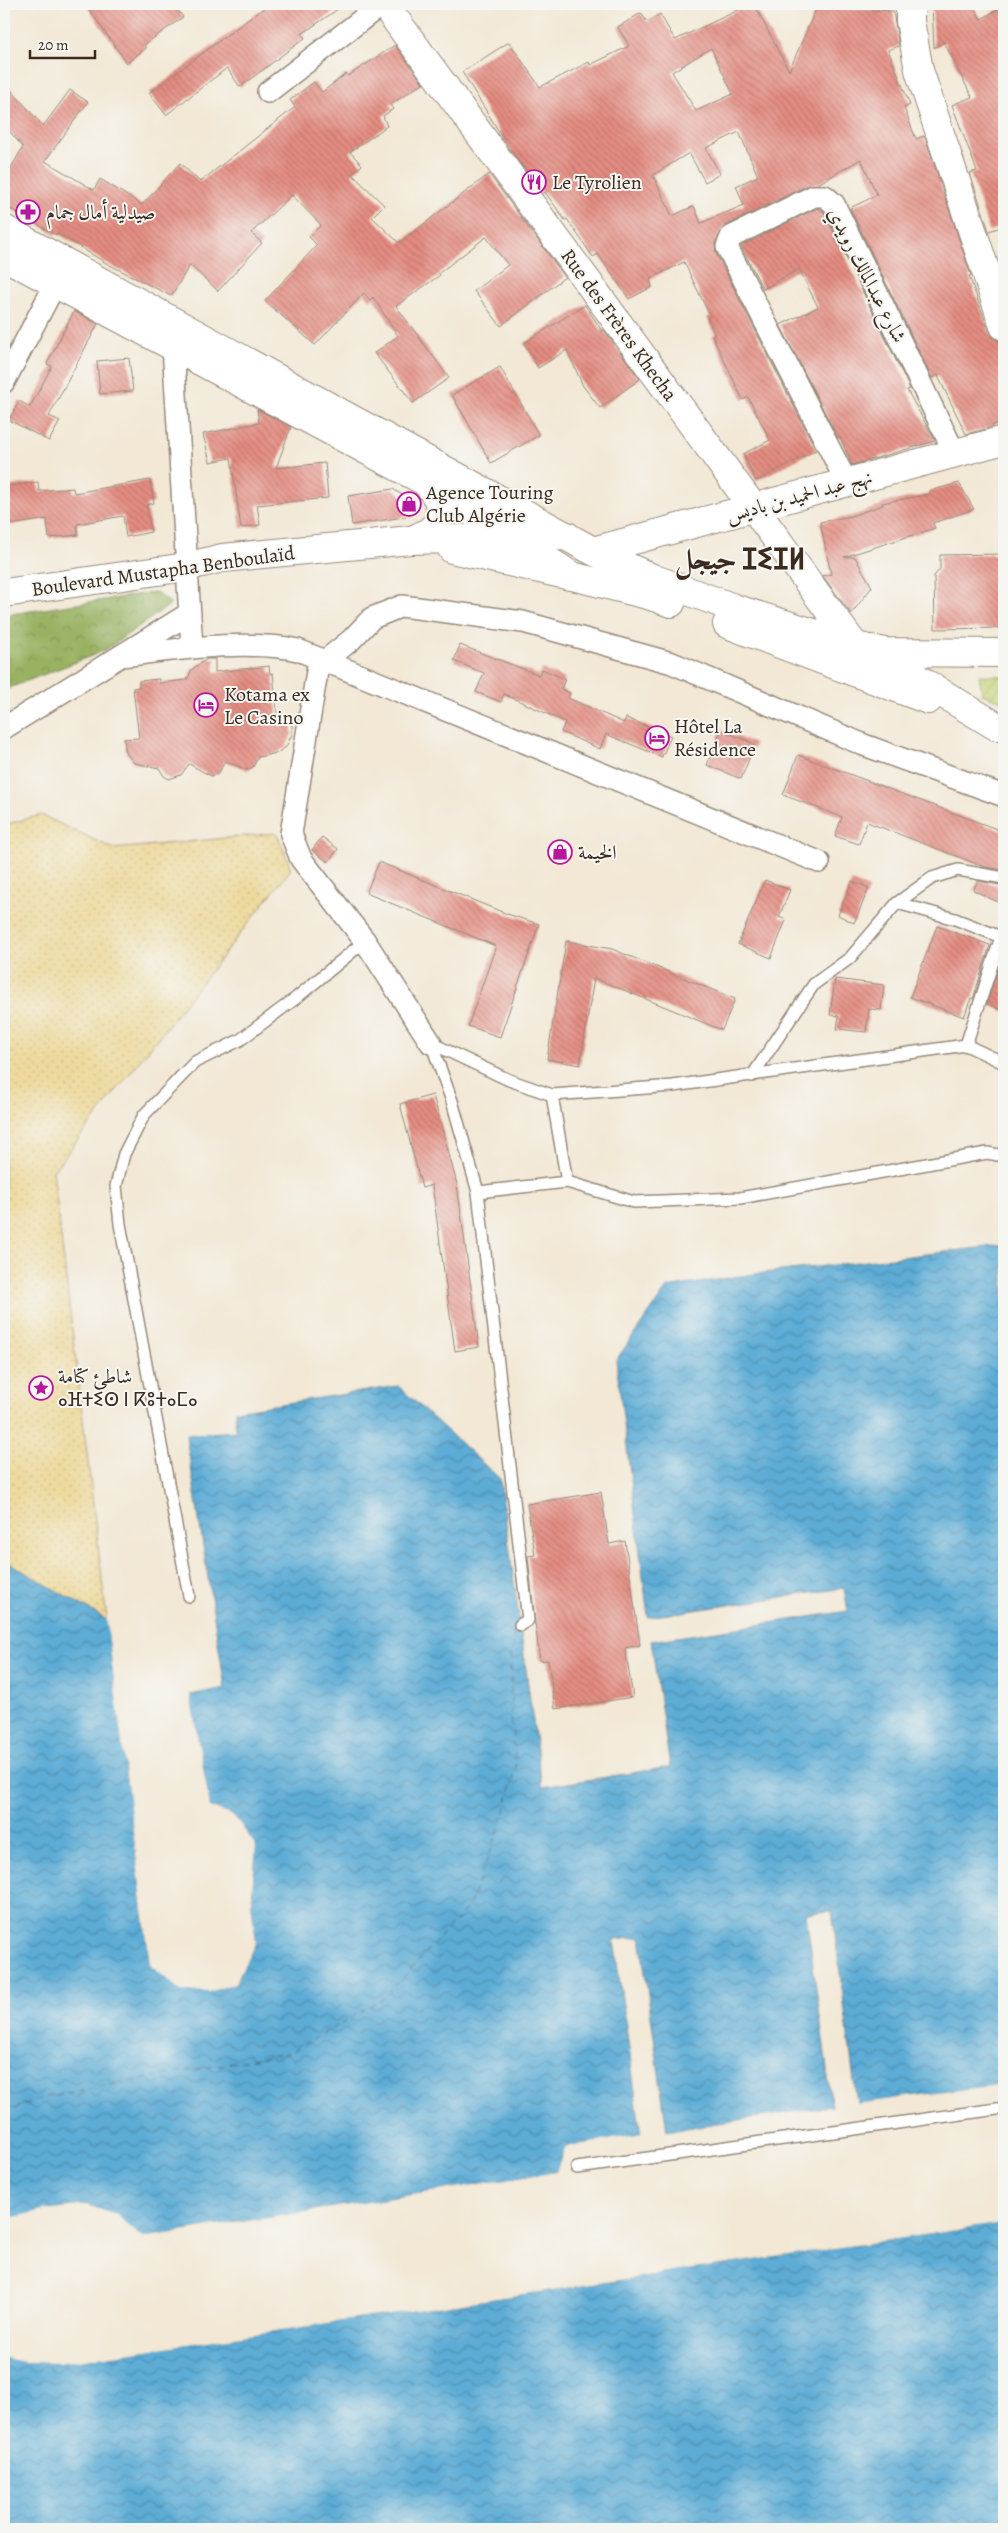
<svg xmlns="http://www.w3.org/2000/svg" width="1008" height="2533" viewBox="0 0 1008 2533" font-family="Alegreya,Amiri,'Noto Sans Tifinagh',serif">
	<defs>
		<pattern id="forest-crowns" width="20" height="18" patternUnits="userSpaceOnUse" patternTransform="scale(1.25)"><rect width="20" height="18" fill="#99b262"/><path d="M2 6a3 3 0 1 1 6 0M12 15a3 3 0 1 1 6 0" fill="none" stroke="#7e9150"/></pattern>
		<pattern id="sand-dots" width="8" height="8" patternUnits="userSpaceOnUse" patternTransform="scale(1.25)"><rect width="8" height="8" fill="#eeda9e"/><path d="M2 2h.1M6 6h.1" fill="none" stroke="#cdbb88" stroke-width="1.8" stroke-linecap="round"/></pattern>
		<pattern id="garden-furrows" width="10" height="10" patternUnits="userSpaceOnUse" patternTransform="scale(1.25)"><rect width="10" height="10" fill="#c2cf70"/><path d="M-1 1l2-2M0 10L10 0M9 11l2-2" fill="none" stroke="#a8b261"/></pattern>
		<pattern id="water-waves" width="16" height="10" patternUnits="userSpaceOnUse" patternTransform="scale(1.25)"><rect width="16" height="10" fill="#5cacd6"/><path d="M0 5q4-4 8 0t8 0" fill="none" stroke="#4d8cad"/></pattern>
		<pattern id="building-back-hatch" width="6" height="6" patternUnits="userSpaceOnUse" patternTransform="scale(1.25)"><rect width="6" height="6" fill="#e58d82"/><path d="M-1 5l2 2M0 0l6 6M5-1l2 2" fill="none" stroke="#bb736a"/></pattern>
	</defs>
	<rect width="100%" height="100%" fill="#f6f6f2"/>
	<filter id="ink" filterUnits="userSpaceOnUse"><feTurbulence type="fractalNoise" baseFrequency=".02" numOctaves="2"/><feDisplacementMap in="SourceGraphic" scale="10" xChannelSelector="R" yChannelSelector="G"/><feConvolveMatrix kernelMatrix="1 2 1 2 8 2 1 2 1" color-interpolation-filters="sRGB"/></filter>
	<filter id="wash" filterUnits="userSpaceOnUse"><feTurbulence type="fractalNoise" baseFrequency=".0096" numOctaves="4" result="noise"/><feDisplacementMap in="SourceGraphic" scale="20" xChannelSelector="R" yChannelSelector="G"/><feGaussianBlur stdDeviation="1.12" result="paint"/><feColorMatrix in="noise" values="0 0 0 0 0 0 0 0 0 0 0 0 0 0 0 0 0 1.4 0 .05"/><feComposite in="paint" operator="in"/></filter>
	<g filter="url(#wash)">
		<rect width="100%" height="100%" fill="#f2e8d5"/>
		<!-- forest -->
		<path fill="url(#forest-crowns)" stroke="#6a6e40" d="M156,592L171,604L104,651L4,690V615Z"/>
		<!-- sand -->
		<path fill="url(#sand-dots)" stroke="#94825e" d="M41,815L114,849L277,833L291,869L53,1171L107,1620L4,1560V825Z"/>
		<!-- garden -->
		<path fill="url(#garden-furrows)" stroke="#7e7c47" d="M979,675L1004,676V702L982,694Z"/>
		<!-- water -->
		<path fill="url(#water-waves)" stroke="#4c6b7a" d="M1004,1245V1885L1000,1886L1004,1919V2084L857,2104L832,1911L806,1913L832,2107L667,2131L640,1937L614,1940L641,2135L565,2147L556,2172L142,2238L117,2215L87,2205L44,2210L4,2221V1560L107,1620L150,1965L181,1990L210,1992L235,1983L256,1942L251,1903L256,1846L234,1816L210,1807L190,1695L225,1688L186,1435L236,1431L235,1411L398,1386L500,1479L542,1787L670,1767L651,1641L848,1611L844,1588L648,1617L616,1360L667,1288L747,1275Z
			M1004,2223V2529H4V2358L24,2362L59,2363Z"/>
		<!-- pier -->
		<path fill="#f2e8d5" d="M106,1616L109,1619L152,1964L182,1988L210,1989L233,1981L254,1941L248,1903L253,1847L233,1818L208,1808L187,1696L190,1695L210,1807L234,1816L256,1846L251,1903L256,1942L235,1983L210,1992L181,1991L150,1965Z
			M1004,2084V2086L858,2106L855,2104Z
			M835,2106L833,2109L667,2134L664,2132Z
			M643,2134L641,2137L567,2149L557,2174L142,2241L115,2217L87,2208L44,2212L4,2224L6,2219L44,2210L87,2205L117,2215L142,2238L556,2172L565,2147Z
			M1004,2220V2223L59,2363L24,2362L4,2358V2355L24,2360H59Z"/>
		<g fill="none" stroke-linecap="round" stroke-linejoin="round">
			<!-- ferry -->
			<path stroke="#47585e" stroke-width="1" stroke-dasharray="6 5" stroke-linecap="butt" d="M4,2113L44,2097L292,2052L385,1997L469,1906L503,1818L516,1768L511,1717V1656L514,1635L518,1628"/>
		</g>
		<g id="blocks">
			<!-- building -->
			<path fill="url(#building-back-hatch)" fill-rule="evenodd" d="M85,4H173L183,17L144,45L146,48L127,63Z
				M269,4H345L302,34L305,38L240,87L227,68L166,115L149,93Z
				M751,4H754L789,71L817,7L893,11L899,46L888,50L910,105L904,108L916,139L924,136L926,140L971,275L969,276L989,331L994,338L1004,343V420L986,429L966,434L939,378L938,375L932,378L850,208L877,195L861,159L818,184L808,185L725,226L715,242L716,253L816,450L756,481L743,454L770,440L748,397L743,400L712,335L715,334L707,318L710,316L684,262L650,279L652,287L629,299L598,254L593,257L567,219L565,220L545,192L543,194L508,146L462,72L509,42L540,87L589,62L590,65L629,46L618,27L641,13L647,22L660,14L675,40ZM711,48L733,94L696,111L672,72ZM739,132L758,176L736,186L744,205L701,223L694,206L672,216L653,175L689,153L705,182L720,174L706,148Z
				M932,4H972L981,19L1004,6V226L989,231L970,173L977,171L952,105L972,97L944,42L934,48Z
				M395,45L423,83L390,105L393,109L383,116L387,126L350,152L362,165L352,174L384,205L372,217L399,243L489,174L565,277L501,326L474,291L508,265L486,237L439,273L440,275L396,306L449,378L413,403L374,353L398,336L373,297L370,300L364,293L315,345L265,301L317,245L309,237L321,225L292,195L251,233L262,243L218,291L190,265L171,296L106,263L57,233L56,235L4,205V180L23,147L4,125V82L43,126L70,90L88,102L45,161L94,190L100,179L142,205L180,163L200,182L295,107L290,100L314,82L322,92L346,74L348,76Z
				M817,208L824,212L910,389L907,390L935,441L852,465L840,437L838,438L780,325L818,307L799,269L763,289L741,246Z
				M585,305L602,331L604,330L640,379L600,408L583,386L567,350L538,368L524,343Z
				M74,311L98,324L49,416L60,421L49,441L9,420L19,401L30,407L52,366L47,364Z
				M129,358L133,391L100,394L97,361Z
				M500,367L539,435L491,463L452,395Z
				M257,409L291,427L276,468L325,463L328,498L257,505L260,525L241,528L231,458L210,462L203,434L259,423Z
				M150,480L154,503L146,505L151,532L126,537L123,516L77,524L78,535L49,538L47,519L4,526V487L38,482L39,491L73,488L74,493Z
				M959,483L974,509L933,523L935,528L844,557H855L872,587L851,614L823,576L831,574L820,522L851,516L883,505L882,503L930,494L929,491Z
				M393,489L408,499L410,516L352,525L348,496Z
				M1004,554V628L935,629L934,576L940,569V555Z
				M460,645L539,675L542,669L565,679L561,689L570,693L568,698L624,723L626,718L671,736L662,757L606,734L600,749L561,732L565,722L504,694L501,702L476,692L484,673L454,661Z
				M207,659H215V672L269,666L270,674L273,673L278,723H292V734L286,747L277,753L258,757L253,767L247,770L225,761L219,773L211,776L189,764L181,775L169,779L164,776L159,768L134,763L126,753L124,739L139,738L133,688L139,687V681L159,679V683L187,680L192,669Z
				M721,730L755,744L741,779L707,765Z
				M798,755L1002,831L1004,827V870L985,867L867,822L859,844L835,836L842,817L783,795Z
				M322,837L338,849L328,862L312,850Z
				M379,862L507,914L539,924L500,1037L468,1026L496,946L366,893Z
				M765,880L790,890L779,917L786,920L771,958L738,944Z
				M852,881L869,888L854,923L838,915Z
				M978,881L1004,886V905L973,890Z
				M937,926L990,945L973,999L971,998L964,1017L910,997Z
				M566,941L612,949L735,999L722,1030L594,978L580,1065L547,1059Z
				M1004,951V1011L987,1004Z
				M835,979L884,985L881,1010L869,1009L866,1032L837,1029L839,1016L830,1015Z
				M433,1095L457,1184L479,1347L455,1351L432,1185L422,1188L400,1104Z
				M601,1492L609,1544L625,1541L640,1645L625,1648L633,1697L555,1709L548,1660L540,1661L535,1623L528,1556L535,1555L527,1504Z"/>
		</g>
	</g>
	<g filter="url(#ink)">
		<use href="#blocks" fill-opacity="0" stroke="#96897a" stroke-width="1"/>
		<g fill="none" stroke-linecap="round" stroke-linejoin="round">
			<!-- lane casing -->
			<g stroke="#96897a" stroke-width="14">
				<path id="lane" d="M897,903L955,919L1001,937L966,1045
					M431,1043L452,1101L478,1192L528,1620L520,1625
					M431,1043L509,1080L552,1095L673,1086L966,1045L1004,1063
					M752,1076L814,984L850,958L897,903L932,878L958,870L1004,878
					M552,1095L567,1182
					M478,1192L567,1182L634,1202L740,1198L987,1153L1004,1156
					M189,1596L120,1224L116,1186L124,1154L144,1115L195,1062L240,1040L296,998L365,941
					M577,2168L1004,2108"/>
			</g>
			<!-- street casing -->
			<g stroke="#96897a" stroke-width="24">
				<path id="street" d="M268,92L382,4
					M173,347L192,648
					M4,382L62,271
					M847,483L727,247L731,237L814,196H825L834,204L955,454
					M120,656C175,650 244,639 298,650L819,862
					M319,659L291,834L301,859L365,941L431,1043
					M325,661L351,640L372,618L402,606L523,622L672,663L864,745L1004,796
					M4,728L190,613"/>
			</g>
			<!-- secondary casing -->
			<g stroke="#96897a" stroke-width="30">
				<path id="secondary" d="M384,4L855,646L885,652L1004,653
					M910,4V21L919,70L1004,326
					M411,540C445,528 449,509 426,482
					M452,549L571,576
					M4,593L186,567L222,558L411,540L567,536"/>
			</g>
			<!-- primary casing -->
			<g stroke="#96897a" stroke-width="30">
				<path id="primary" d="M4,229L593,551L652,578L734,608L855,646L902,669L996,726
					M4,256L426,482L572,576L651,596L671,603
					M593,551L1004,440
					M727,624L928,700"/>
			</g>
			<!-- lane -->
			<use href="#lane" stroke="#fff" stroke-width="11"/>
			<!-- street -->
			<use href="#street" stroke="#fff" stroke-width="21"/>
			<!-- secondary -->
			<use href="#secondary" stroke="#fff" stroke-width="28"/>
			<!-- primary -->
			<use href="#primary" stroke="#fff" stroke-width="28"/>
		</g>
	</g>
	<!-- icons -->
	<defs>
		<g id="restaurant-ring" transform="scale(1.25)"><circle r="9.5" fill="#f6f6f2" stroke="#b5179e" stroke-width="1.5"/><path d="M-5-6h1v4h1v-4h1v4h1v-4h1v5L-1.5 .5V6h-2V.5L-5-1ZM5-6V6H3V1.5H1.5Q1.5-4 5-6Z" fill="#b5179e"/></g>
		<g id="pharmacy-ring" transform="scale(1.25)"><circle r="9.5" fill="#f6f6f2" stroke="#b5179e" stroke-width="1.5"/><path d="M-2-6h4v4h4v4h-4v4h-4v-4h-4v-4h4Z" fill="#b5179e"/></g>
		<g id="shop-ring" transform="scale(1.25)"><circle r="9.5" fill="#f6f6f2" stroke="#b5179e" stroke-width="1.5"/><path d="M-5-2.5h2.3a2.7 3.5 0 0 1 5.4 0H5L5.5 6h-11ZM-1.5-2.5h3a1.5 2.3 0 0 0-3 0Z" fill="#b5179e"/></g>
		<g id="hotel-ring" transform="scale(1.25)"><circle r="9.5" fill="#f6f6f2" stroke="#b5179e" stroke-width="1.5"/><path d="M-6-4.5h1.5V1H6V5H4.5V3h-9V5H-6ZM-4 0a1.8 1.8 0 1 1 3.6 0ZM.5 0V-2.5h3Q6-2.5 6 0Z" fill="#b5179e"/></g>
		<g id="sight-ring" transform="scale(1.25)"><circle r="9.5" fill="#f6f6f2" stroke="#b5179e" stroke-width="1.5"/><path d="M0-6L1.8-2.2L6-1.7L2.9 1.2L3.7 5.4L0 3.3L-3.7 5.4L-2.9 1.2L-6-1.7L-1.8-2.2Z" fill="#b5179e"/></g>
	</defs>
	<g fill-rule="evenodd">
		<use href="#restaurant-ring" x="534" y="182"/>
		<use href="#pharmacy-ring" x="28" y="212"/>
		<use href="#shop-ring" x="409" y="504"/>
		<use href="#hotel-ring" x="206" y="705"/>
		<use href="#hotel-ring" x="657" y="738"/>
		<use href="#shop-ring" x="560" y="852"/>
		<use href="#sight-ring" x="41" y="1388"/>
	</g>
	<g text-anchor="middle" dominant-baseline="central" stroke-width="4" stroke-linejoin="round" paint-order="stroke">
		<!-- poi labels -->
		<g font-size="20" fill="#3b2a1e" stroke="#f6f6f2" text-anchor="start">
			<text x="552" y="182">Le Tyrolien</text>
			<text x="46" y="212">صيدلية أمال جمام</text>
			<text x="426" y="492">Agence Touring<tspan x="426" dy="23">Club Algérie</tspan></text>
			<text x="224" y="694">Kotama ex<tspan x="224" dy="23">Le Casino</tspan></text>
			<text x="674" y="726">Hôtel La<tspan x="674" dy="23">Résidence</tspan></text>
			<text x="578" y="852">الخيمة</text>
			<text x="58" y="1376">شاطئ كتامة<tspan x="58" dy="23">ⴰⴼⵜⵉⵙ ⵏ ⴽⵓⵜⴰⵎⴰ</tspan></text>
		</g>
		<!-- street labels -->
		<g font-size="20" fill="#3b2a1e" stroke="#f6f6f2">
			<text transform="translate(867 275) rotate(63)">شارع عبدالمالك رويدي</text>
			<text transform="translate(619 325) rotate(54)">Rue des Frères Khecha</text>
			<text transform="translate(799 496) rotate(-15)">نهج عبد الحميد بن باديس</text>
			<text transform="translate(163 571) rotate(-8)">Boulevard Mustapha Benboulaïd</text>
		</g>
		<!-- town labels -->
		<g font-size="30" font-weight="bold" fill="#3b2a1e" stroke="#f6f6f2">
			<text x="740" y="559">جيجل ⵊⵉⵊⵍ</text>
		</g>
	</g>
	<!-- margin -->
	<rect width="1008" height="2533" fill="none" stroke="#f6f6f2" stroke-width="20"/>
	<!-- scale -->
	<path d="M30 50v8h65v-8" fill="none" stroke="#3b2a1e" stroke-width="2.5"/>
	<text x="38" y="50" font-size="15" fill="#3b2a1e" stroke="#f6f6f2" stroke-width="4" paint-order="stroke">20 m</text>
</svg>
